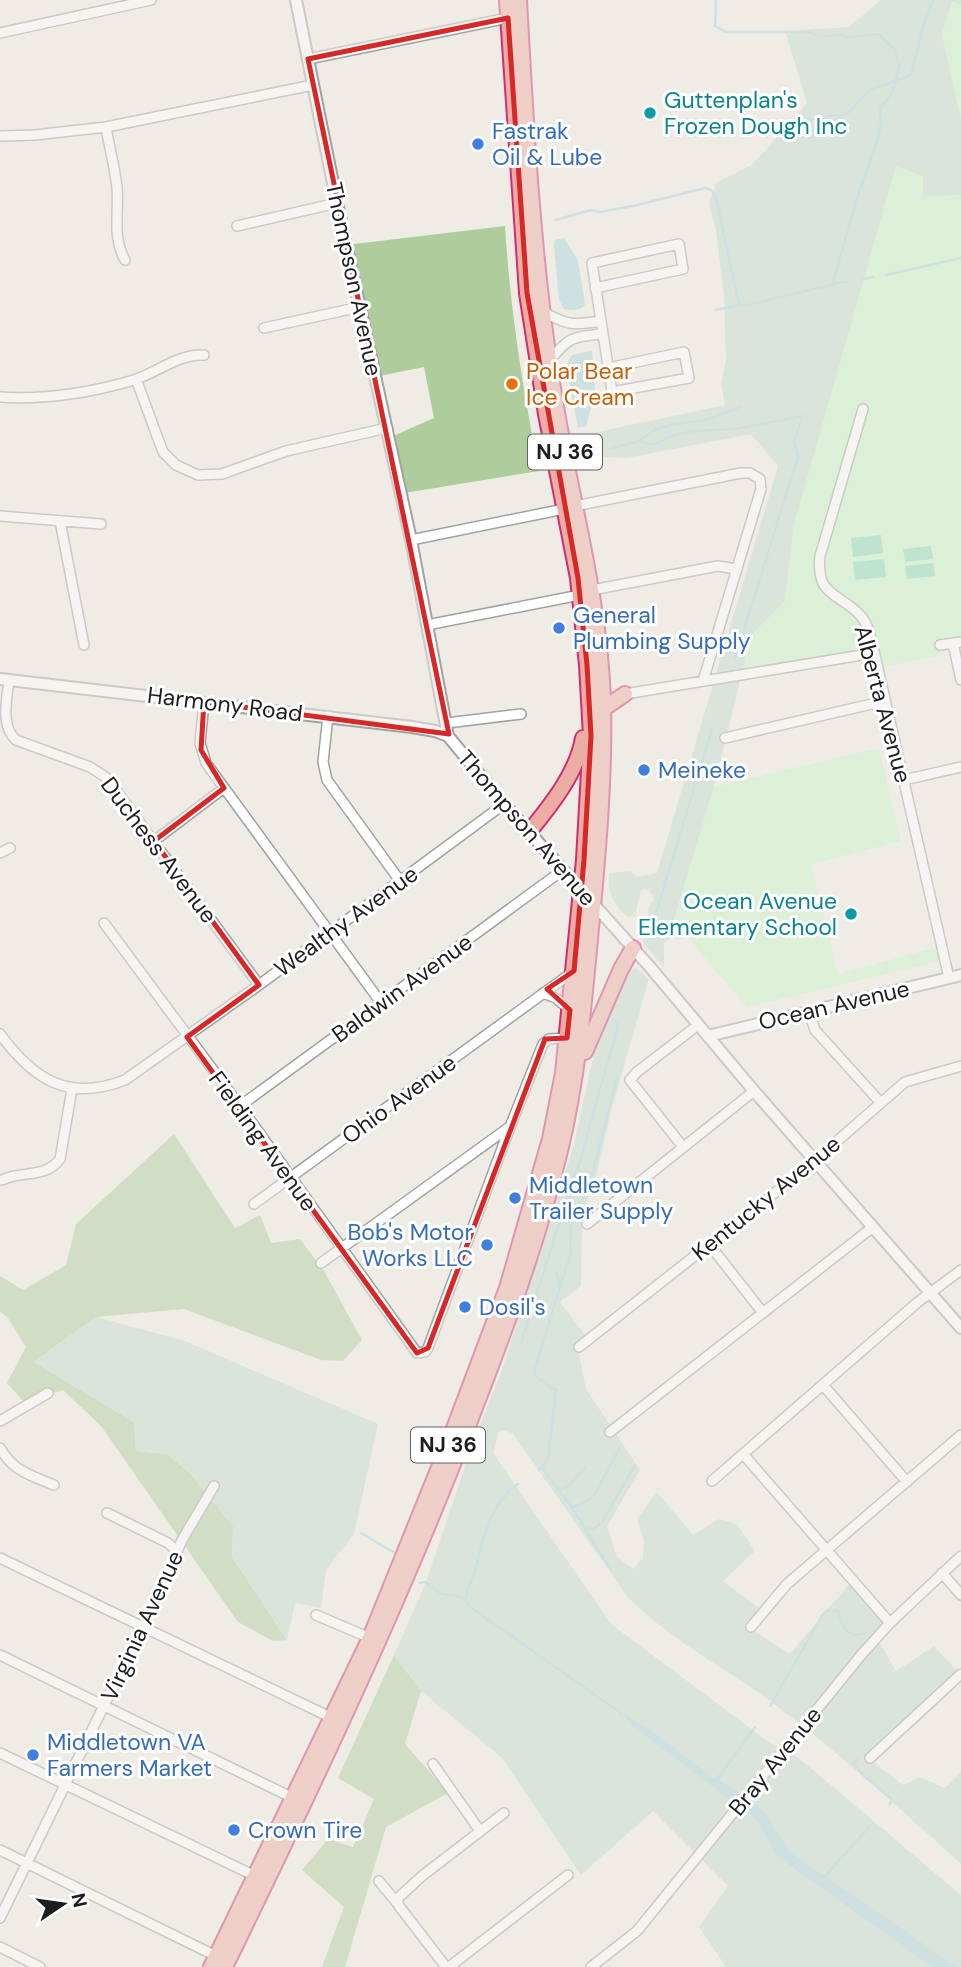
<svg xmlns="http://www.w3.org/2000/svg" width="961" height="1967" viewBox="0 0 961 1967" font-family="'DM Sans',sans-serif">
	<rect width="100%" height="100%" fill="#efebe5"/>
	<!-- forest -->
	<path fill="#aecc9c" d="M505,226C510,309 523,390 539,471L404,493L391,437L434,418L424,367L374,377L346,245Z
		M174,1134L235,1228L260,1215L271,1243L300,1239L324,1271L362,1340L343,1361L321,1360L184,1309L96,1317L34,1362L134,1422L136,1451L167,1454L190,1473L233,1526L232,1557L287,1640L273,1641L238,1622L101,1426L63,1390L24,1402L7,1383L26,1347L8,1318L0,1311V1276L23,1290L66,1265L76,1224Z
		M394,1655L421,1691L405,1744L448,1793L386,1827L345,1967H322L344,1907L302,1870L328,1839L353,1847L374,1799L338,1778Z"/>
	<!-- wetland -->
	<path fill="#c3dcce" d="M881,0H961V5L952,2L942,34L961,119V195L922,197L896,167L794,525L785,601L751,636L714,787L674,920L686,934L680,940L672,937L664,943V968L643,942L645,937L642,925L648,919L649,907L654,900L653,895L646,889L641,890L635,916L628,917C615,908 605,889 610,873L629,871L638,877L657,873L778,466L751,434L627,458L597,457L595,440L597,432L725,405L721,384L726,360L724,296L716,231L709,203L716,183L753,164L807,103L785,31L849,27Z
		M636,968L649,979L611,1111L596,1177L582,1215L581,1286L560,1302L586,1336L577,1344L586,1389L640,1470L607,1526L617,1557L633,1569L643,1558L644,1541L637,1519L657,1492L693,1535L719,1519L737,1524L755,1551L723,1581L761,1610L749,1628L790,1654L852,1581L891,1624L877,1638L896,1671L934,1646L961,1675L871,1760L903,1785L920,1777L945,1788L961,1772V1864C901,1810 842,1755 778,1707C728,1669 670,1641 627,1596L513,1434L505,1430L499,1432L493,1453L611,1624L770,1743L799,1758L961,1895V1967H956L789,1851L766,1812L720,1780L722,1772L714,1778L653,1731L623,1716L633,1727L756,1820L775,1854L786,1863L932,1967H726L699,1927L728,1886L653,1811L581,1875L502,1758L421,1691L394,1655L425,1585L474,1440L502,1370L573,1148L597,1040L627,971Z
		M96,1317L185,1341L378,1424L354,1534L326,1570L321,1608L295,1603L287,1640L232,1557L233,1526L190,1473L167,1454L136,1451L134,1422L34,1362Z"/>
	<!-- park -->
	<path fill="#c4f6c5" d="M952,2L961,5V119L942,34Z
		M896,166L923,176V197L961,195V638L939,641L941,655L883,667L877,646L744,668L751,636L785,601L794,525Z
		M879,748L901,841L811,864L838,974L942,946L945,960L747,1007L674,921L714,787Z"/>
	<!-- pitch -->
	<path fill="#87d9b3" d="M881,535L883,553L853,557L851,538Z
		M931,546L933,559L905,562L903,549Z
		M884,559L886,577L855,580L853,562Z
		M933,563L935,576L907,579L905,566Z"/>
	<!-- water -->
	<path fill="#a8d2da" d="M564,238L578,261L585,305C580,311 571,311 564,309L559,300L554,246L555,240Z
		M592,351L596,399L589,414L586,427H578L567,370L568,361L572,355Z
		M622,1714L653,1731L714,1778L723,1771L720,1780L766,1812L789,1851L957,1967H932L786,1863L775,1854L756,1820L633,1727Z"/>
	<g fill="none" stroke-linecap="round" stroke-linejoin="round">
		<!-- stream -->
		<path stroke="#a8d2da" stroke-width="2.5" d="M716,0L715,26L726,32H810L820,37L838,34L847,37L878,34L895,50L899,66L892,94L880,108L881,126L874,150L856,201L833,283L848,282
			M806,120L847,114L870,90L911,75L923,27L933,0
			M556,220L591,210L600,212L633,206L705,188L711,190L716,197L739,305L743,306L835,284
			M886,275L961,258
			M863,279L873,277
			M716,310L739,305
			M639,441L654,430L674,424L703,421L740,407
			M610,449L639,441L654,445L669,437L693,431L736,429L803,416L794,441L798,457L735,658
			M654,920L712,729
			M556,1273L560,1284
			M521,1343L570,1190C571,1179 578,1170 581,1159C592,1116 604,1073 617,1031L618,1024L613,1019
			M542,1468L572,1508L611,1570
			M539,1470L548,1458L556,1392L555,1389H552L536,1376L534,1371L571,1252C569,1238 571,1215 580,1203C582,1200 585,1197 587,1194L617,1078
			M558,1490L570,1485L586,1466
			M572,1508L587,1501L595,1494L620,1447
			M585,1529L595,1528L602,1522L635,1465
			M361,1533L393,1552
			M420,1583L425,1582L440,1593L462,1597L469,1606L622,1714
			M465,1600C466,1590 471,1583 474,1574C482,1543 490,1503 518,1484
			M770,1706L823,1614L828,1610L838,1611C841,1627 849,1640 866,1632
			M857,1759L854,1762C858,1776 881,1787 891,1799L890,1804
			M723,1771L755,1727
			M825,1876L873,1823"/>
		<!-- minor casing -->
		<g stroke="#a2a2a2" stroke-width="12">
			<path id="minor" d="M0,33L151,0
				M308,59L508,18
				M106,127C109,147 115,167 117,188C119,213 112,237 125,260
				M0,136L35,135L106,127L313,85
				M237,226L337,203
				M595,288L683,269L679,244L592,263L612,392L689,378L684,352L608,368
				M541,310C565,325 573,326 600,321
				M264,328L360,307
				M549,361C569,337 572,337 602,334
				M136,379L163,452L176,465L198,475L222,474L286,451L387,428
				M0,397C46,400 90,393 134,380C158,372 178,354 204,355
				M863,409L820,556C816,595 836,592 858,613C866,620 868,629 871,638L949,978
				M575,506L741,473H750L760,479L761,489L703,681
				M0,516L101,524
				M60,521L84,645
				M411,540L564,509
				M592,590L718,566L736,569
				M427,625L580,595
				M953,643L961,680
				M940,645L961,642
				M9,680C7,699 0,726 16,740L90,767L107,778L259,985
				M625,694L874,653
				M204,702L200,743L206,763L382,1004
				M328,716L323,762L327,780L400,881
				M447,723L521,714
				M725,738L885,701
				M904,780L961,767
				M154,841L224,788
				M0,853L10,848
				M104,923L245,1113L417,1353L425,1352L428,1348L510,1127L543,1044L549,1039L567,1038
				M543,993L556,998L570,1010
				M809,1012L815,1030L880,1102
				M0,1034C34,1080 68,1102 125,1080L259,985L504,804
				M240,1106L563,870
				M683,1147L630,1080L637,1072L698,1025
				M2,1180C22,1170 45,1179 60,1159L72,1089
				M254,1204L574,971
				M587,1224L754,1091
				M709,1244L763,1313
				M321,1263L508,1128
				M579,1347L805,1169L905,1082L961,1066
				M823,1385L907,1482
				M0,1421L48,1393
				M610,1432L873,1227
				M0,1448C14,1472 30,1475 54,1485
				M743,1454L890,1623
				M712,1481L918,1302L961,1270
				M107,1513L168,1543L177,1551
				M0,1558L332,1718
				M942,1573L961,1595
				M316,1615L370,1638
				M751,1627L787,1584L961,1435
				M0,1655L293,1798
				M0,1753L255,1876
				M870,1758L961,1674
				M433,1764L480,1831
				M0,1850L216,1956
				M379,1881L397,1903
				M0,1918L159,1593L182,1540L214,1486
				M0,1947L40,1967
				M446,1967L399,1906L397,1899L422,1876L504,1813
				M449,1967L568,1875
				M591,1967L637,1931L862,1654L890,1623L961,1556"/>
		</g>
		<!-- tertiary casing -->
		<g stroke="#a2a2a2" stroke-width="14">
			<path id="tertiary" d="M296,0L337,203L411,540L448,736L504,804L650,967L754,1091L961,1328
				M0,679L412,727L435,731L448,736
				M708,1036L961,975"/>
		</g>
		<!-- trunk casing -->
		<g stroke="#d02e72" stroke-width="18">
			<path id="trunk" d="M603,709L625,694
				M529,832C551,805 577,773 583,738
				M585,1052L621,969L633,948
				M211,1967L370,1638L444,1455L507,1288L550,1139L563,1073L584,860L591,736L587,665L578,578L546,414L527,293L507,0
				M225,1967C315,1782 403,1597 476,1405C508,1322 539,1238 560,1151C578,1077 584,1004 591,928C598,853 605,777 603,702C600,596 569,494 553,388C533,260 526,130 519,0"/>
		</g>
		<!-- minor -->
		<use href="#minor" stroke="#fff" stroke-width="9"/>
		<!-- tertiary -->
		<use href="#tertiary" stroke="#fff" stroke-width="10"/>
		<!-- trunk -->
		<use href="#trunk" stroke="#ecaea4" stroke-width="14"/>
	</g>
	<!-- marked area -->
	<path d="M0 0H961V1967H0ZM508,18L527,293L578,578L587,665L591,736L584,860L574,971L547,989L570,1010L567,1038L545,1039L428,1348L417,1353L187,1037L259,985L154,841L224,788L201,750L204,702L449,734L308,59Z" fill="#efebe5" fill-opacity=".55" fill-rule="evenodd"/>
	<path fill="none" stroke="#d62828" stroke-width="5" stroke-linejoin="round" d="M508,18L527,293L578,578L587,665L591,736L584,860L574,971L547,989L570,1010L567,1038L545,1039L428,1348L417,1353L187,1037L259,985L154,841L224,788L201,750L204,702L449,734L308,59Z"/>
	<!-- markers -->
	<g fill="#0f9aa8" stroke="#fff" stroke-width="2.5">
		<circle cx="650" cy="113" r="7"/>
		<circle cx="851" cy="914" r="7"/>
	</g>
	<g fill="#3f7fe0" stroke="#fff" stroke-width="2.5">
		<circle cx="478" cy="144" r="7"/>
		<circle cx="559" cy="628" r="7"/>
		<circle cx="644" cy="770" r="7"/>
		<circle cx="515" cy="1198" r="7"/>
		<circle cx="487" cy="1245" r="7"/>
		<circle cx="465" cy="1307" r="7"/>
		<circle cx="33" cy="1755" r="7"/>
		<circle cx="234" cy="1830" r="7"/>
	</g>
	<circle fill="#e8710a" stroke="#fff" stroke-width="2.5" cx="512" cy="384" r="7"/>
	<g text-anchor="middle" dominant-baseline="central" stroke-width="6" stroke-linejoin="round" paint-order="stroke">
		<!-- shield labels -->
		<g fill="#fff" stroke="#626262" stroke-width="2">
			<rect x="528" y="434.5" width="74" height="35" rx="5"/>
			<rect x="411" y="1427.5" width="74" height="35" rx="5"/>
		</g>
		<g font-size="21" font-weight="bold" fill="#1e1e1e">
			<text x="565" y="452">NJ 36</text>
			<text x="448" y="1445">NJ 36</text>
		</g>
		<!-- culture labels -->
		<g font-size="23" fill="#0d838f" stroke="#fff" text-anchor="start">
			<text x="664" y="100">Guttenplan's<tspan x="664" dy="26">Frozen Dough Inc</tspan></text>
			<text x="837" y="901" text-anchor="end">Ocean Avenue<tspan x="837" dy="26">Elementary School</tspan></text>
		</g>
		<!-- shop labels -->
		<g font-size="23" fill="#366cbe" stroke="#fff" text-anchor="start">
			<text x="492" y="131">Fastrak<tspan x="492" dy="26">Oil &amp; Lube</tspan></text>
			<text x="573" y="615">General<tspan x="573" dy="26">Plumbing Supply</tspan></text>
			<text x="658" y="770">Meineke</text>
			<text x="529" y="1185">Middletown<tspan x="529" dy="26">Trailer Supply</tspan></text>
			<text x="473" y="1232" text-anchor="end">Bob's Motor<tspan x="473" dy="26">Works LLC</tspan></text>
			<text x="479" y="1307">Dosil's</text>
			<text x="47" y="1742">Middletown VA<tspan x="47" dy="26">Farmers Market</tspan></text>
			<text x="248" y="1830">Crown Tire</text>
		</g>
		<!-- street labels -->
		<g font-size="23" fill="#1e1e1e" stroke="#fff">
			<text transform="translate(354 279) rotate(78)">Thompson Avenue</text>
			<text transform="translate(225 704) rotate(7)">Harmony Road</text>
			<text transform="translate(883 704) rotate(75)">Alberta Avenue</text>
			<text transform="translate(527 828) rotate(49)">Thompson Avenue</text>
			<text transform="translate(159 850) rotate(53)">Duchess Avenue</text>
			<text transform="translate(346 921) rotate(-36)">Wealthy Avenue</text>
			<text transform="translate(402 988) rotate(-36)">Baldwin Avenue</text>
			<text transform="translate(834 1005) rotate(-13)">Ocean Avenue</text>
			<text transform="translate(399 1099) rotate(-36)">Ohio Avenue</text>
			<text transform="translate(263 1141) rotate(54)">Fielding Avenue</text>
			<text transform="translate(766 1198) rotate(-39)">Kentucky Avenue</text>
			<text transform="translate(142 1626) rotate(-65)">Virginia Avenue</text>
			<text transform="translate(775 1761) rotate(-51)">Bray Avenue</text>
		</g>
		<!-- food labels -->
		<g font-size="23" fill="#c56008" stroke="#fff" text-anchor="start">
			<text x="526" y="371">Polar Bear<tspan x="526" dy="26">Ice Cream</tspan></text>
		</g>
	</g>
	<!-- north arrow -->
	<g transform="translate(63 1904) rotate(77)" stroke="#ffffff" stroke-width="5" paint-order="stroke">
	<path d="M0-5L12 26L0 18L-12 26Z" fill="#1e1e1e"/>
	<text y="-10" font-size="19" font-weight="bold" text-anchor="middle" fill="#1e1e1e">N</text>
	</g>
</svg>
